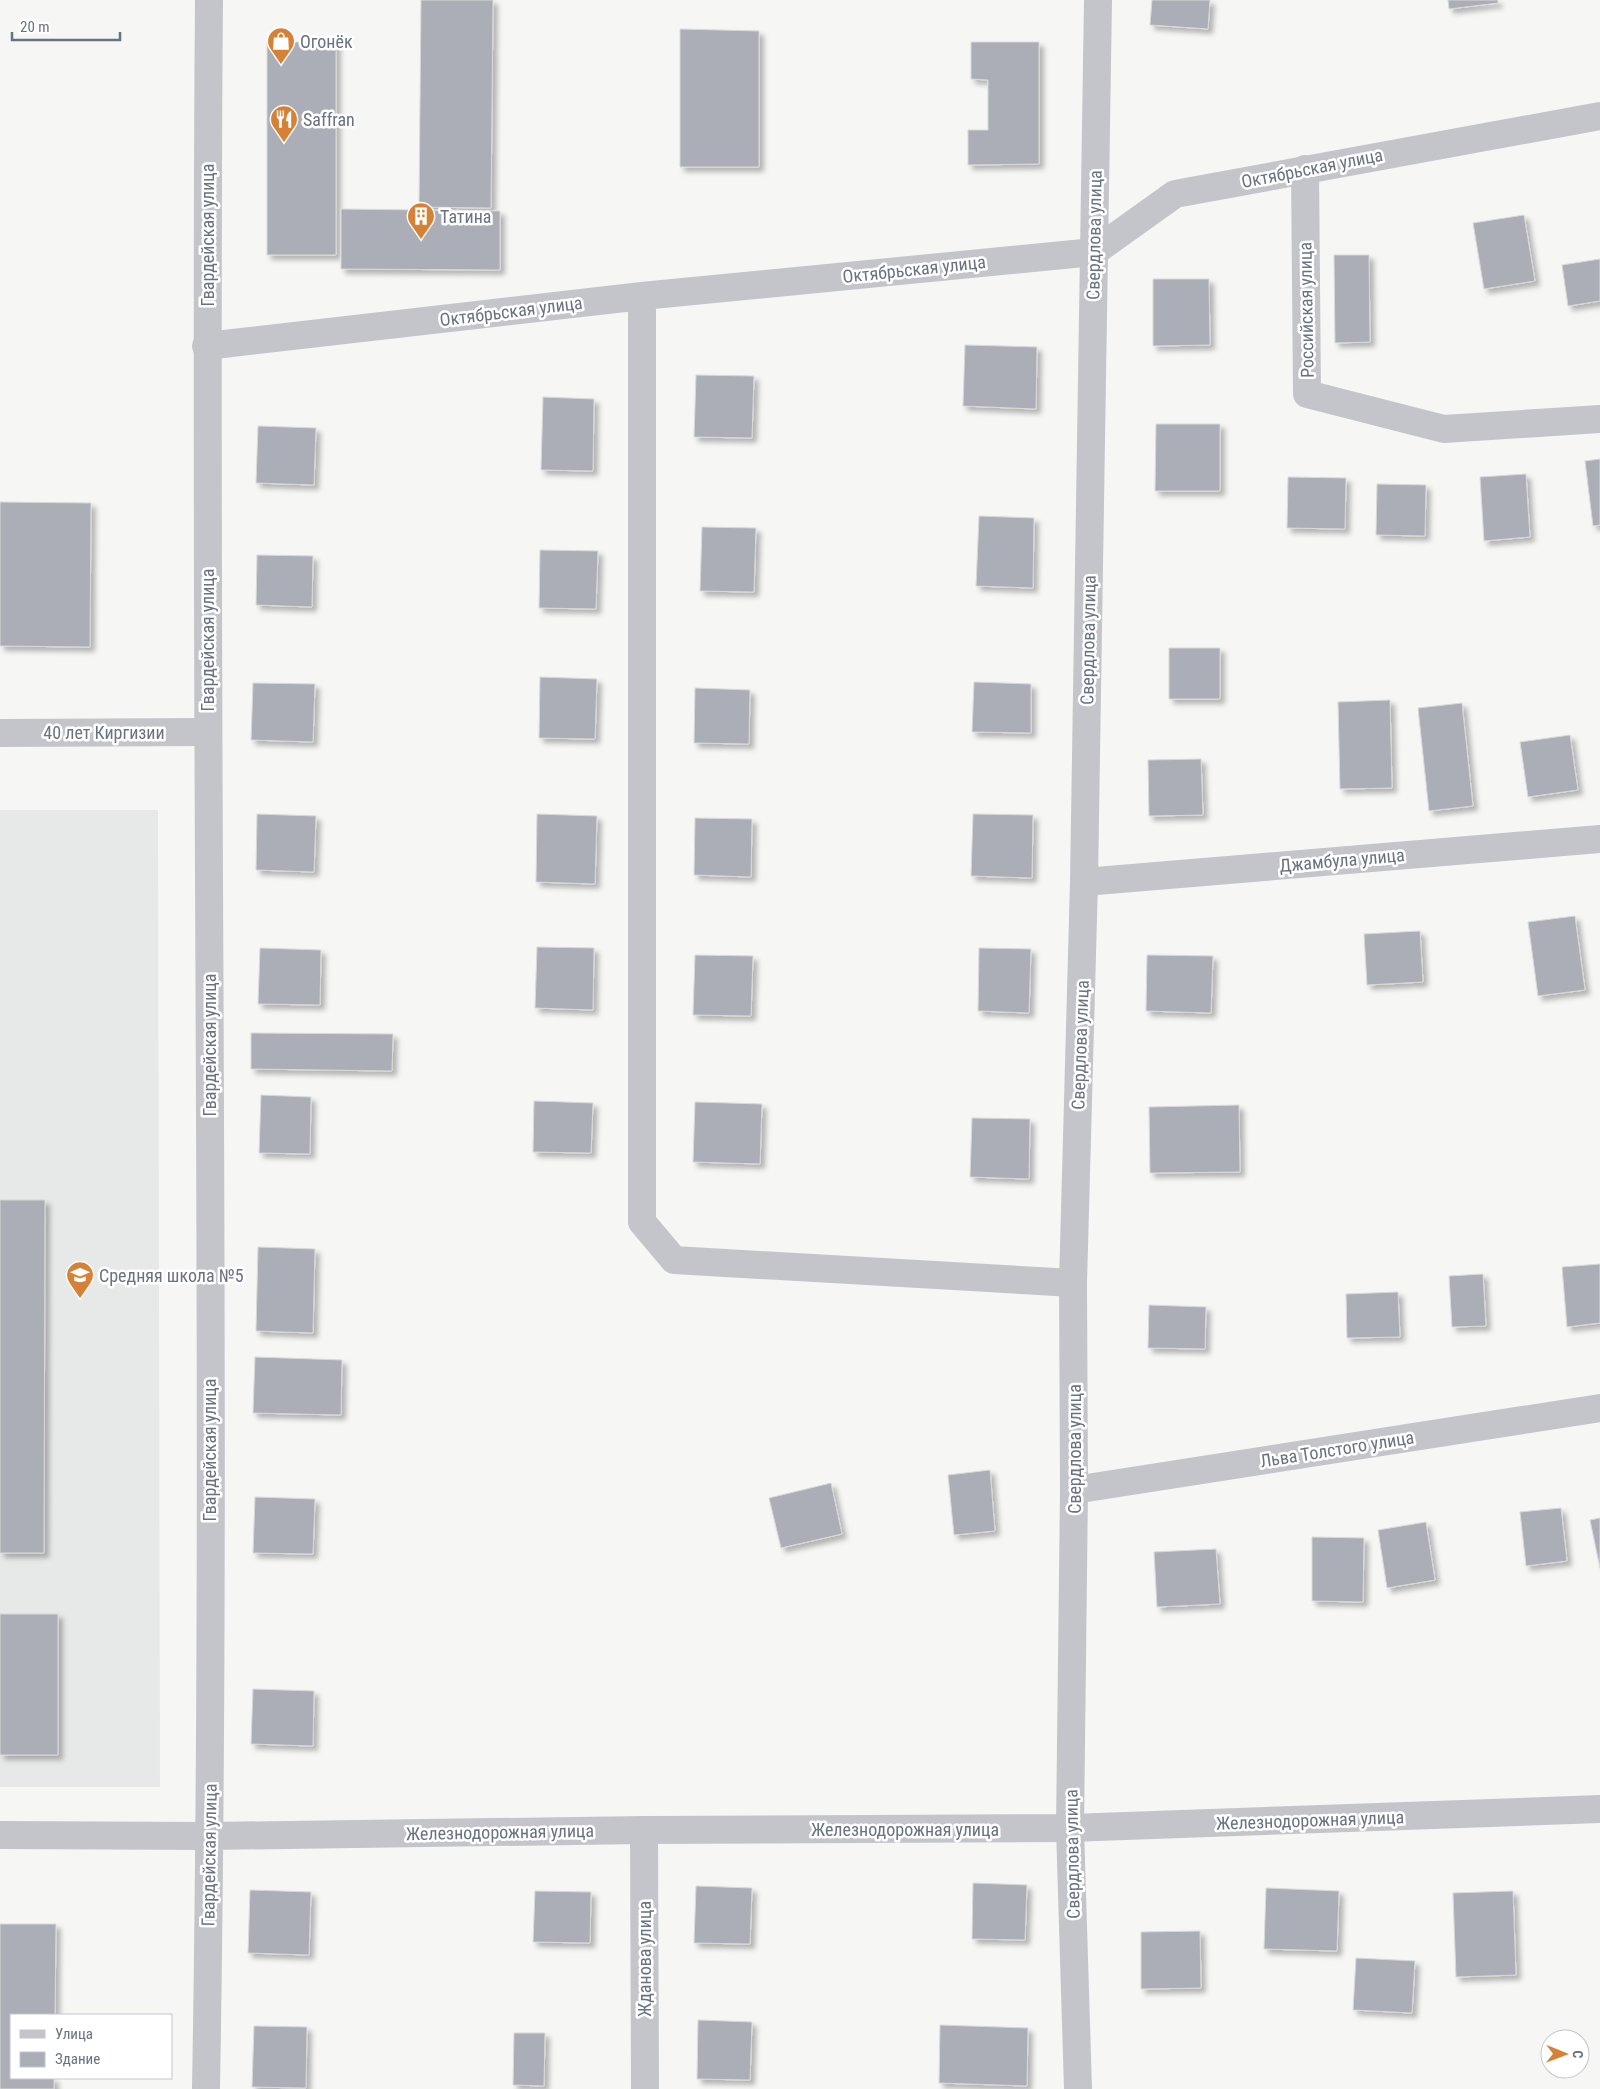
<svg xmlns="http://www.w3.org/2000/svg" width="1600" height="2089" viewBox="0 0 1600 2089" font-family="'Roboto Condensed',sans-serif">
	<defs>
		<filter id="shadow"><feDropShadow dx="4.5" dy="4.5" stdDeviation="2.5" flood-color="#0004"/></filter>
	</defs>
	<rect width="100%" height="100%" fill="#f6f7f4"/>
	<!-- built -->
	<path fill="#e7e8e8" d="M0,810H158L160,1787H0Z"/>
	<!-- building -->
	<path fill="#abaeb7" stroke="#d8d9d7" filter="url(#shadow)" d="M421,0H493L491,208L419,207Z
		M1152,0H1210L1208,29L1150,25Z
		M1448,0H1498V3L1449,9Z
		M680,29L759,31V167H680Z
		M267,42H336V255H267Z
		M971,42H1039V164L968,165V130H988V80L971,79Z
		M341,209L500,211V270L341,269Z
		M1524,215L1535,281L1484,289L1473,223Z
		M1334,255H1369L1370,342L1335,343Z
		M1600,259V301L1568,306L1562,265Z
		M1153,279H1209L1210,345L1153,346Z
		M965,345L1037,347L1036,409L963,406Z
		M696,375L754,376L752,438L694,437Z
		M543,397L594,399L593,471L541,470Z
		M1156,424H1220V491H1155Z
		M258,426L316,428L314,485L256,483Z
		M1600,459V525L1593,526L1585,461Z
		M1526,474L1530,537L1484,541L1480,477Z
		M1288,477L1346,478L1345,529L1287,528Z
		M1377,484L1426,485L1425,536L1376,535Z
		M0,502L91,503L90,647L0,646Z
		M979,516L1034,518L1033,588L976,586Z
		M702,527L756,528L754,592L700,591Z
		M540,550L598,551L596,609L539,608Z
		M257,555L313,556L312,607L256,605Z
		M1169,648H1220V699H1169Z
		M540,677L597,679L595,739L539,738Z
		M974,682L1031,684V733L972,732Z
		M253,683L315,684L313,742L251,740Z
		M695,688L750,690L749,744L694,743Z
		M1390,700L1392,788L1340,789L1338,702Z
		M1462,703L1473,806L1429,811L1418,708Z
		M1570,735L1578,790L1528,797L1520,742Z
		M1201,759L1203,815L1149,816L1148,760Z
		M257,814L316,816L314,872L256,870Z
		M537,814L597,816L595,884L536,882Z
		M973,814L1033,815L1032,878L971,876Z
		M695,818L752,819L751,877L694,875Z
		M1575,916L1585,990L1538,996L1528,922Z
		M1420,931L1423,982L1367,985L1364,934Z
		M537,947L594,948L593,1010L535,1008Z
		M260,948L321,950L320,1005L258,1004Z
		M979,948L1031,949L1029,1013L978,1011Z
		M695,955L753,956L751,1016L693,1015Z
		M1147,955L1213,956L1211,1013L1146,1011Z
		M251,1033L393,1034L392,1071L251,1069Z
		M261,1095L311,1097L310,1154L259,1153Z
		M534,1101L593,1103L591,1153L533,1152Z
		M695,1102L762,1104L760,1164L693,1162Z
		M1239,1105L1240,1172L1150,1173L1149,1107Z
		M972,1118L1030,1119L1029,1179L970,1177Z
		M0,1200H45L44,1553H0Z
		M258,1247L315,1249L313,1333L256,1331Z
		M1600,1264V1323L1567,1327L1562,1267Z
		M1483,1274L1486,1326L1452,1327L1449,1276Z
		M1398,1292L1400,1337L1347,1338L1346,1294Z
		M1149,1305L1206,1307L1205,1349L1148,1348Z
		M255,1357L342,1360L341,1415L253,1413Z
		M990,1470L995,1531L954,1535L948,1475Z
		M831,1483L842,1534L781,1548L769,1498Z
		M255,1497L315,1499L313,1554L253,1553Z
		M1561,1508L1567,1561L1526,1566L1520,1512Z
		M1600,1518V1568L1590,1520Z
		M1426,1522L1435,1580L1387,1588L1378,1530Z
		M1312,1537L1364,1538L1363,1602L1312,1601Z
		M1216,1549L1220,1604L1157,1607L1154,1552Z
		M0,1614H58V1755H0Z
		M253,1689L314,1691L313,1746L251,1744Z
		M973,1883L1027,1885L1025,1940L972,1939Z
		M696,1886L752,1888L750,1944L694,1943Z
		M1266,1888L1339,1891L1337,1951L1264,1949Z
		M250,1890L311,1892L309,1955L248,1953Z
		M535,1891L591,1892L590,1943L533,1942Z
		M1513,1891L1516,1975L1456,1977L1453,1893Z
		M0,1924H56L55,2015H11V2078H54V2089H0Z
		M1200,1931L1201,1988L1141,1989V1932Z
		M1356,1958L1415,1961L1412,2013L1353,2010Z
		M698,2020L752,2022L750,2080L697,2079Z
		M940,2025L1028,2028L1027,2086L939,2083Z
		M254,2026L307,2027L306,2088L252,2087Z
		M514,2033H545L544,2086L513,2085Z"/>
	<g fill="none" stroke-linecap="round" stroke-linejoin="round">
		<!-- minor -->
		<path stroke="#c3c5ca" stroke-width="28" d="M1305,169L1307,394L1444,429L1600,419
			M642,296V1222L674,1260L1073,1283
			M206,346L642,296L1094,252L1098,0
			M0,733L208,732
			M1084,882L1600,839
			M1074,1490L1600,1408
			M1070,1828L1078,2089
			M644,1830L645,2089
			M0,1835L210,1836"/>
		<!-- tertiary -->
		<path stroke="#c3c5ca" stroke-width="28" d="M1070,1828L1074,1490L1073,1283L1084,882L1094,252L1175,194L1600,116
			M210,1836L644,1830L1070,1828L1600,1809
			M206,2089C218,1393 203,696 209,0"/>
	</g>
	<!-- icons -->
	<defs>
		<g id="shop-pin" transform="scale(1.4375)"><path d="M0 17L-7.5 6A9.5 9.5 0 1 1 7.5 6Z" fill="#d58236" stroke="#fff"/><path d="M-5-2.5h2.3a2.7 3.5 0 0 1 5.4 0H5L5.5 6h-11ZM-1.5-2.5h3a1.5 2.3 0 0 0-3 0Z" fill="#fff"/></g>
		<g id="restaurant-pin" transform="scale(1.4375)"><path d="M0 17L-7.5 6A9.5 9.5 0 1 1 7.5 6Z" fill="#d58236" stroke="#fff"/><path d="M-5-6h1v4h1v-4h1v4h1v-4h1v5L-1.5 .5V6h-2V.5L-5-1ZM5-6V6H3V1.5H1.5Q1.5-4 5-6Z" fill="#fff"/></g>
		<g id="building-pin" transform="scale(1.4375)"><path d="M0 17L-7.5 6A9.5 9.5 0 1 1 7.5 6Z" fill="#d58236" stroke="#fff"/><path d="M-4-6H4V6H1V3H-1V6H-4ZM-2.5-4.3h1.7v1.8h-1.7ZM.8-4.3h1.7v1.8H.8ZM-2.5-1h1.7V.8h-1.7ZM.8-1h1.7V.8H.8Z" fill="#fff"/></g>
		<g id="school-pin" transform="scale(1.4375)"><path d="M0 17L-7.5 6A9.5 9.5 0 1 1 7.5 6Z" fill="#d58236" stroke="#fff"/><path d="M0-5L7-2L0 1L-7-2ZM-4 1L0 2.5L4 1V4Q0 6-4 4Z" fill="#fff"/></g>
	</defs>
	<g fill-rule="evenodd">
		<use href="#shop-pin" x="281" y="41"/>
		<use href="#restaurant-pin" x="284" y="119"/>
		<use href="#building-pin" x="421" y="216"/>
		<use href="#school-pin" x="80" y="1275"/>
	</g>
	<g text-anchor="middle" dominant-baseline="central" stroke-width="5" stroke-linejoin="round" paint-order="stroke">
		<!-- poi labels -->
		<g font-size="18" fill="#697183" stroke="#fff" text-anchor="start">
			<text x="300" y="41">Огонёк</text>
			<text x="303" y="119">Saffran</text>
			<text x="440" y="216">Татина</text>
			<text x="99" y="1275">Средняя школа №5</text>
		</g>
		<!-- street labels -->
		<g font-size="18" fill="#697183" stroke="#fff">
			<text transform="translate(1312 168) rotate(-11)">Октябрьская улица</text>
			<text transform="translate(207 235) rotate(-90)">Гвардейская улица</text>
			<text transform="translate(1094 235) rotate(-89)">Свердлова улица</text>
			<text transform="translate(914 269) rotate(-6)">Октябрьская улица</text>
			<text transform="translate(1306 310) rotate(-91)">Российская улица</text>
			<text transform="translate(511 311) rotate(-7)">Октябрьская улица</text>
			<text transform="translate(207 640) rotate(-90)">Гвардейская улица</text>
			<text transform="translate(1088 640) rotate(-89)">Свердлова улица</text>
			<text x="104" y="732">40 лет Киргизии</text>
			<text transform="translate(1342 860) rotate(-5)">Джамбула улица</text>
			<text transform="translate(209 1045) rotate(-90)">Гвардейская улица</text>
			<text transform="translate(1080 1045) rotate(-88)">Свердлова улица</text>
			<text transform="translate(1074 1449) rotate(-90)">Свердлова улица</text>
			<text transform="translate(1337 1449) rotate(-9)">Льва Толстого улица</text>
			<text transform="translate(209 1450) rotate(-90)">Гвардейская улица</text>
			<text transform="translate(1310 1820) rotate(-2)">Железнодорожная улица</text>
			<text x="905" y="1829">Железнодорожная улица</text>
			<text transform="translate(500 1832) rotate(-1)">Железнодорожная улица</text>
			<text transform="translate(1072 1854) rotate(-91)">Свердлова улица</text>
			<text transform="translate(209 1855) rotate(-89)">Гвардейская улица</text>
			<text transform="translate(644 1959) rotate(-90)">Жданова улица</text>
		</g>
	</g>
	<!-- legend -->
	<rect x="10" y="2014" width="162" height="65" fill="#ffffff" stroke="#c3c6cd"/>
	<rect x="20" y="2030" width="25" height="8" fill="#c3c5ca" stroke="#c3c6cd"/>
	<text x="55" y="2039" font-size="15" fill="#697183">Улица</text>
	<rect x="20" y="2052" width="25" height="15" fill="#abaeb7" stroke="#c3c6cd"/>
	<text x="55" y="2064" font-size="15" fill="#697183">Здание</text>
	<!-- north arrow -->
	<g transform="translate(1565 2054) rotate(91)"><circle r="24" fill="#ffffff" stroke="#c3c6cd"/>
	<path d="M0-4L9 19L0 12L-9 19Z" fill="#d58236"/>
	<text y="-8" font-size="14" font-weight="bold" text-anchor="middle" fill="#697183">С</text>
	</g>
	<!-- scale -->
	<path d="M12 32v8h108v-8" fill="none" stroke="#697183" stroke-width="2.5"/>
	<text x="20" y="32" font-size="15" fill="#697183" stroke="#ffffff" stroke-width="4" paint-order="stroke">20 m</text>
</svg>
